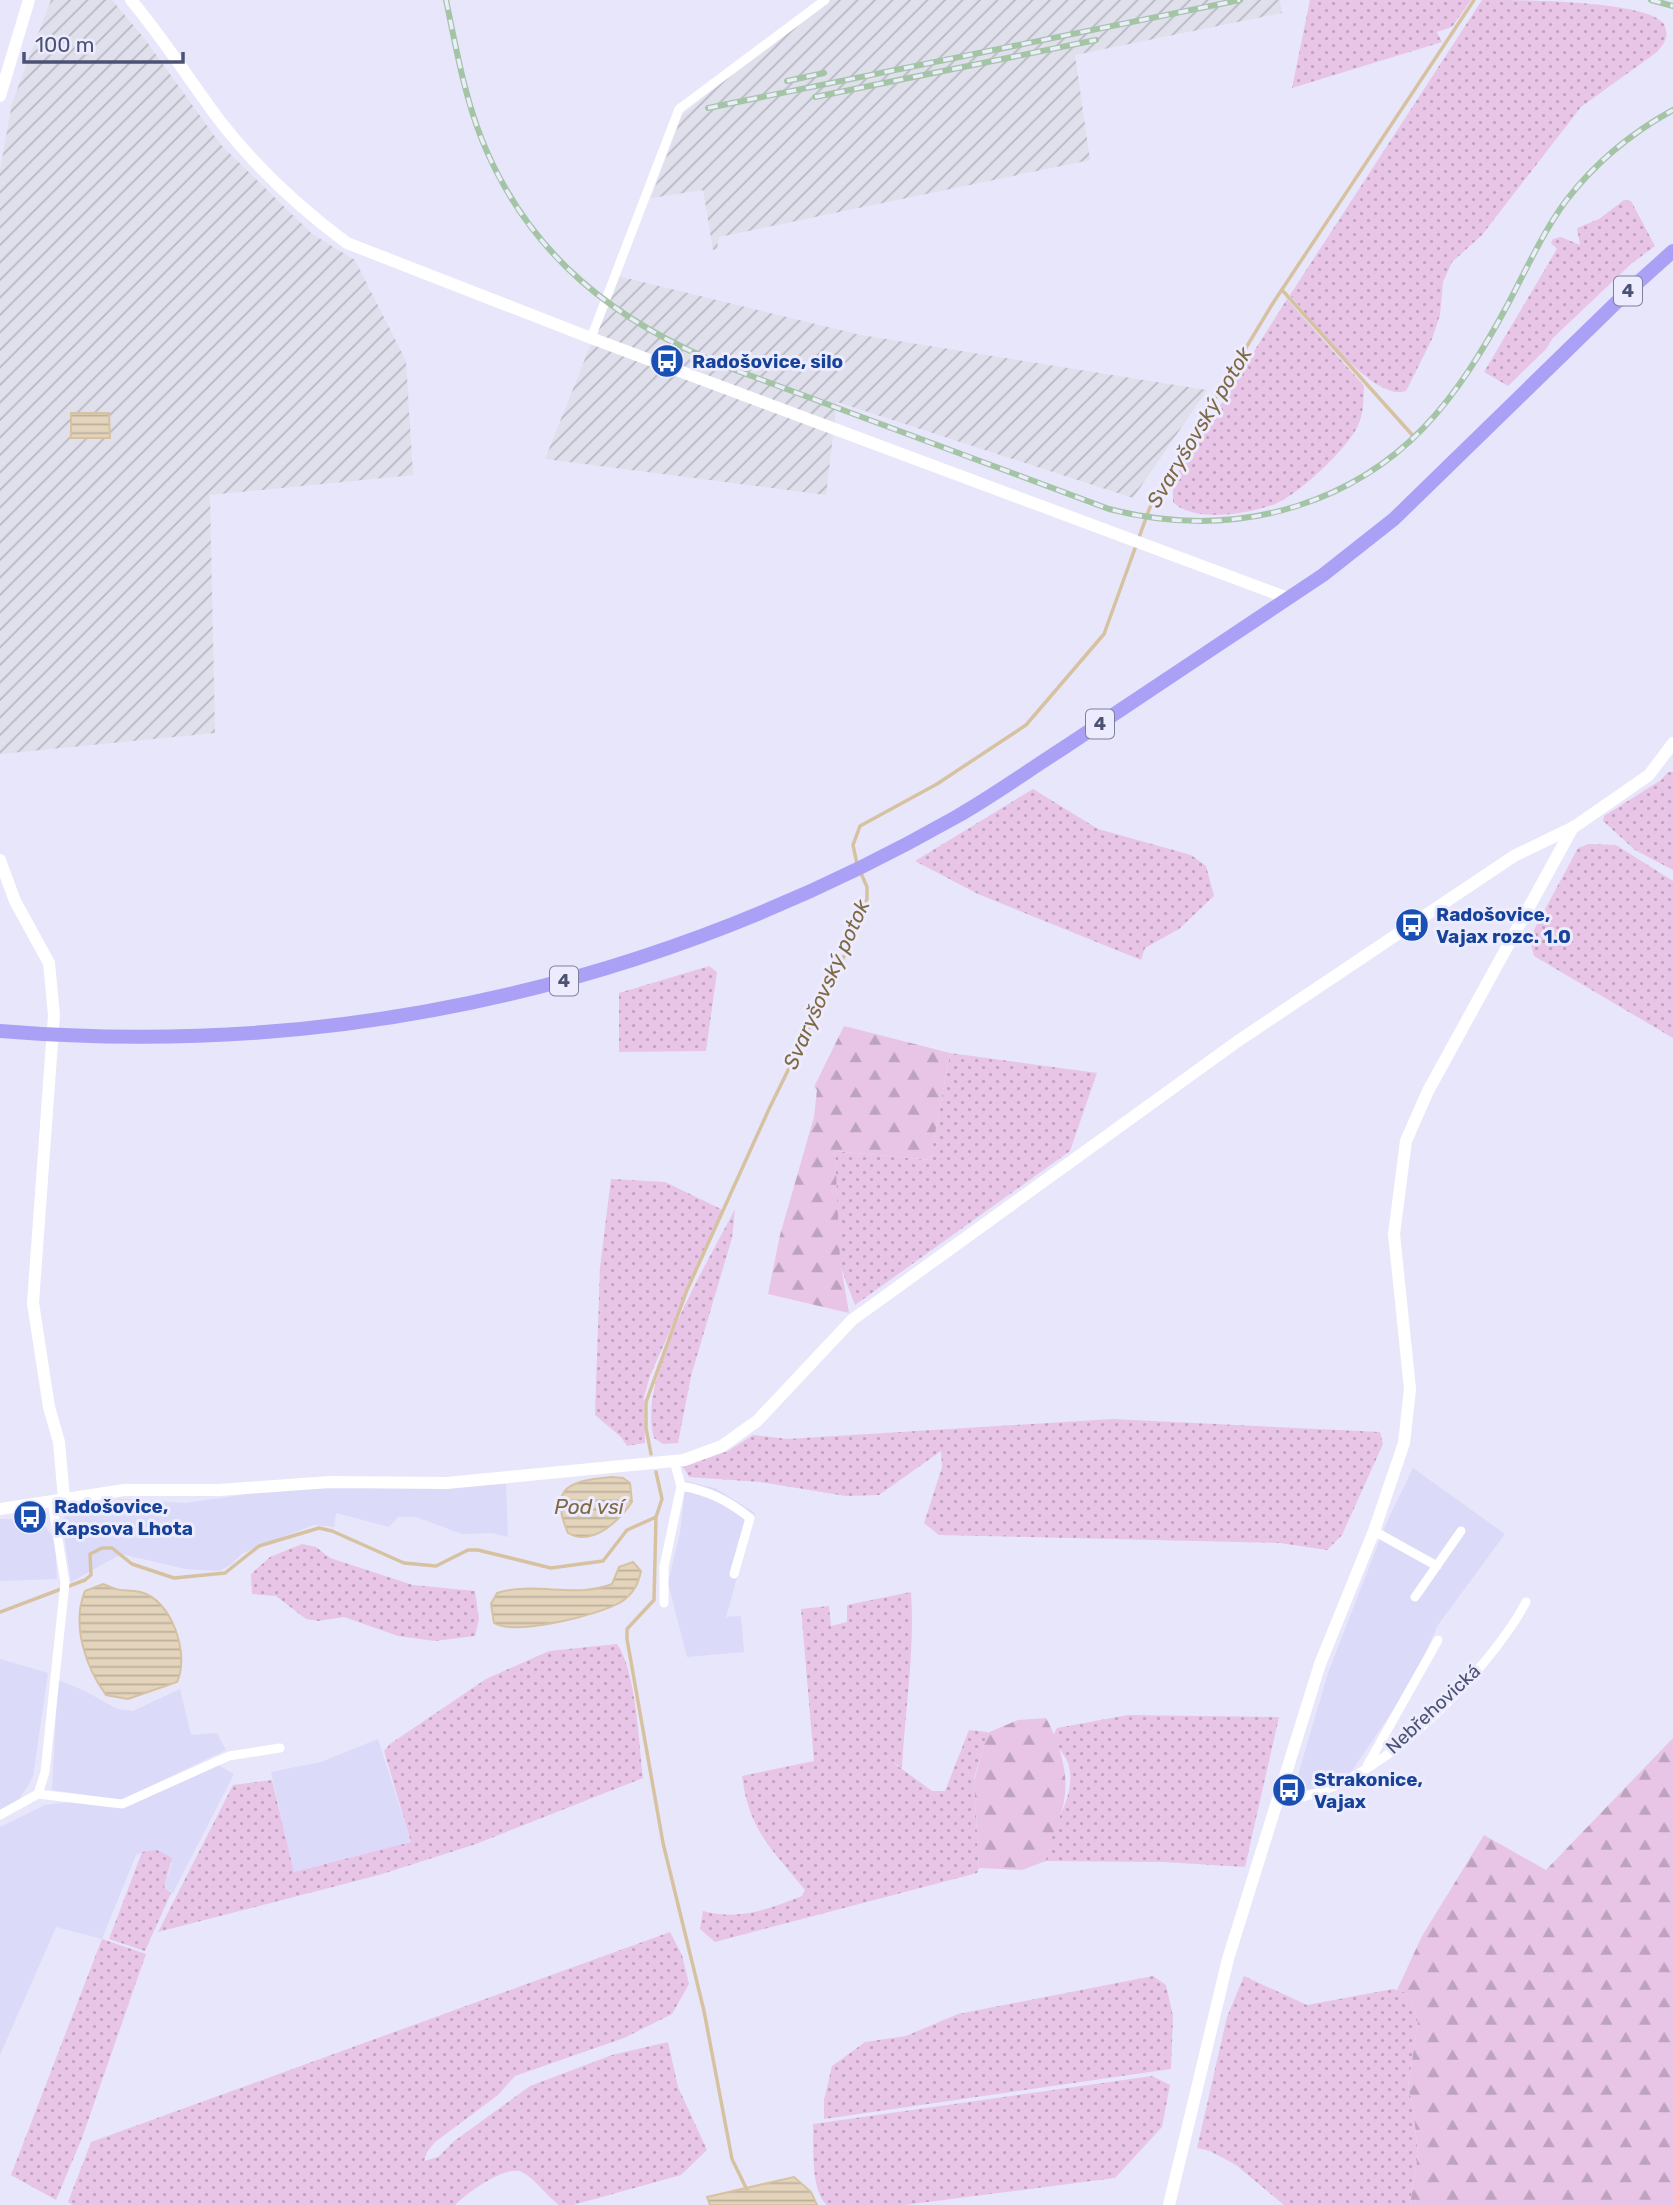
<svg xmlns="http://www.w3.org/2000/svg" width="1673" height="2205" viewBox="0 0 1673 2205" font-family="Rubik,sans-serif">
	<defs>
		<pattern id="industrial-furrows" width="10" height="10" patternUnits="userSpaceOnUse" patternTransform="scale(1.75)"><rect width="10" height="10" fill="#e0e0ec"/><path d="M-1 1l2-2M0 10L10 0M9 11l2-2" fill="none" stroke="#b8b8c4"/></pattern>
		<pattern id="green-dots" width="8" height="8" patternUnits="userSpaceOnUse" patternTransform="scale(1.75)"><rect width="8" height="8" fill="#e8c5e6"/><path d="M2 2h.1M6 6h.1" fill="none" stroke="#bea3bf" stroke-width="1.8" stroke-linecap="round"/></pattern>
		<pattern id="forest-firs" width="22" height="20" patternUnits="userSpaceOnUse" patternTransform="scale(1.75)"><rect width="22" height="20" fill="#e8c5e6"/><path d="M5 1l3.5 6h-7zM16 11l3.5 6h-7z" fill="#bea3bf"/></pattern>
		<pattern id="water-rules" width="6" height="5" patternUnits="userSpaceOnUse" patternTransform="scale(1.75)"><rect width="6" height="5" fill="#e4d4bb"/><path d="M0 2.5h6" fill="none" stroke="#bbaf9d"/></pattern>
	</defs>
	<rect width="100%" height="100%" fill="#e8e6fb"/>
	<!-- residential -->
	<path fill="#dbdaf8" d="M1413,1468L1505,1534L1438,1625L1413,1681L1347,1778L1314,1789H1294L1328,1673L1385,1526Z
		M686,1481L715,1488L755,1513L726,1617L741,1616L744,1652L687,1657L668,1583L680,1532Z
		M506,1484L508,1537L492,1533L462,1534L416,1517H398L389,1527L336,1513L334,1527L314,1525L272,1541L241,1554L232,1564L219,1571L185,1569L121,1554L71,1582L62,1521L70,1507L122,1499L186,1503L308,1485L440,1487Z
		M0,1519H40L55,1540L57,1579L0,1581Z
		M0,1659L48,1673L33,1777L19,1800L0,1810Z
		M58,1680L85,1691L117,1709L133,1711L180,1689L191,1735L217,1733L226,1750L121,1800L52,1790Z
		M378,1739L411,1842L294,1872L271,1772L321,1762Z
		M218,1765L234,1774L173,1893L164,1887L172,1863L142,1852L136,1855L102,1939L56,1927L0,2055V1827L45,1805L71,1802L125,1808Z"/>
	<!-- industrial -->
	<path fill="url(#industrial-furrows)" d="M51,0H112L144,38L221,145L312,234L355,260L406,361L413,475L210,495L215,733L0,754V170L12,103Z
		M823,0H1280L1282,13L1075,55L1090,160L719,237L717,249L713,250L703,190L651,198L682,115Z
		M618,276L861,335L1207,390L1133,498L837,402L826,495L545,459Z"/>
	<!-- green -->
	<path fill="url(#green-dots)" d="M1310,0H1471L1452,27L1437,32L1442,42L1292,88Z
		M1482,0C1519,0 1648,0 1664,24C1669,37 1666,41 1657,52L1581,107L1482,235L1452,262L1443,282L1440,315L1432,339L1406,391C1374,403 1310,318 1290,295Z
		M1624,200L1631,201L1655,246L1631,264L1553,338L1546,349L1508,386L1484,372L1557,249L1551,243L1553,239L1561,237L1580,245L1577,228L1599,219Z
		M1287,299L1364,386C1363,398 1364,412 1359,423C1351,446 1298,495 1275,504C1249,514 1193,523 1173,502V480Z
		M1668,772H1673V870L1635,850L1603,821L1604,816L1661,780Z
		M1033,789L1098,829L1191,855L1206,866L1214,896L1179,929L1145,948L1141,960L978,894L915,861Z
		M1589,844L1616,845L1673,881V1038L1534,956L1530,941L1535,928L1578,848Z
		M709,966L717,972L706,1051L619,1052V993Z
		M950,1053L1097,1073L1070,1151L855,1305L839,1263L835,1151L930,1160Z
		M611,1179L665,1182L723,1210L650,1376L644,1397L645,1443L627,1446L621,1437L595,1415L600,1267Z
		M735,1209L732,1238L691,1376L678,1443L663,1444L654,1438C636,1379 707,1264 735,1209Z
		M1113,1419L1380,1432L1383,1444L1342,1535L1327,1550L1280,1543L939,1535L924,1523L942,1467L941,1451L879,1495L846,1496L760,1482L689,1477L683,1467L728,1451L753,1435L787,1439Z
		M302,1544L316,1547L330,1558L413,1585L475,1591L479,1619L475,1636L435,1641L398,1636L344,1617L318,1621L306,1619L276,1596L252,1594L251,1574L270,1557Z
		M911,1592C915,1651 905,1709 902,1768L883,1755L932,1791H945L969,1730L988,1732L974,1778L979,1868L977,1873L715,1942L700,1929L703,1911C740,1921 768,1909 802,1896L805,1890C772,1849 749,1831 742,1776L814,1761L801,1609L829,1606L831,1626L847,1622V1605Z
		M617,1644C636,1670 639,1745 643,1778L476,1844L379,1875L158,1932L233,1785L272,1780L294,1872L411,1842L384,1751L390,1744L486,1679L549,1651Z
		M1128,1715L1279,1717L1245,1867L1163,1862L1046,1861C1047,1826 1077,1802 1069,1766C1067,1757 1057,1747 1052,1738L1057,1728Z
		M157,1850L172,1858L164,1887L171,1893L145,1951L109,1939L142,1852Z
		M670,1932L682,1955L689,1984L672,2014L624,2038L515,2076L498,2095L435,2142L427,2152L424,2161L438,2157L453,2142L530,2086L612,2055L668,2042L678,2087L707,2150L681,2175L573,2205H559C547,2196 535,2179 522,2172C506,2164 466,2194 455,2205H73L68,2202L91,2142Z
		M102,1939L146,1954L82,2138L56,2200L11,2175Z
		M1153,1976L1166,1985L1173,2016L1171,2069L824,2119V2100L832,2066L865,2042L906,2036L958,2014Z
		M1244,1976L1307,2005L1393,1989L1407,1993L1418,2021L1408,2087L1413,2106L1418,2154L1410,2205H1284L1236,2165L1210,2151L1197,2148L1227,2017Z
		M1152,2076L1170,2085L1162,2127L1115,2178L904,2205H827C810,2191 814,2144 813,2124Z"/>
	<!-- forest -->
	<path fill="url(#forest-firs)" d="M844,1026L950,1053L930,1160L835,1151L840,1260L849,1313L768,1294L780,1235L814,1117L817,1090L814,1087Z
		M1046,1718C1061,1746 1072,1781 1061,1813C1056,1831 1047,1841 1046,1861L1022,1870L979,1868L974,1781L987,1733L1018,1720Z
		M1673,1738V2205H1410L1418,2154L1413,2106L1408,2087L1418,2021L1407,1993L1397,1990L1422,1936L1484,1835L1546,1870Z"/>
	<!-- water -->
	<path fill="url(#water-rules)" stroke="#d6c2a1" stroke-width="2" d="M71,413H109L110,438H71Z
		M611,1477L623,1478L630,1483L632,1502C619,1521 592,1547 568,1533C547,1485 572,1481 611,1477Z
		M633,1562L641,1571C638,1585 633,1594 621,1602C599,1615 516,1636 494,1623L491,1604L497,1593C535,1581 575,1599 612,1584L619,1567Z
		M103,1584C122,1593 124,1589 140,1592C172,1599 190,1655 177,1682L128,1699L106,1695C86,1668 71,1625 85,1591Z
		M794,2177L811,2192L817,2205H710L707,2197Z"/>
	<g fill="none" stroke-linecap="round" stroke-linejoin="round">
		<!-- stream -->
		<path stroke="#d6c2a1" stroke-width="3.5" d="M1283,291L1415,438
			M857,864L853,845L860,826L937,784L1026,725L1104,634L1150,507L1273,303L1474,0
			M651,1454L646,1428V1402L687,1290L769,1109L851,942L867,899V887L860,871
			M656,1517L654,1600L627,1629V1639L663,1843L704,2011L732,2159L747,2190
			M0,1612L85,1580L91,1575L90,1554L102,1548H112L132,1564L174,1578L225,1573L259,1546L319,1528L332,1531L404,1563L436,1566L468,1550H478L551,1568L603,1561L627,1530L656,1517L662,1499L656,1472"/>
		<!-- street -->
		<path stroke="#fff" stroke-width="9" d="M591,338L679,109L825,0
			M681,1486C709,1491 727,1500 750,1518L734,1574
			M1374,1531L1437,1566
			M1415,1597L1461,1531
			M664,1603V1567L681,1486L674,1461
			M1367,1766L1438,1640
			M38,1794L122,1804L229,1756L280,1748
			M1278,1799C1363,1803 1489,1672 1526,1602
			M0,1815L38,1794L45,1772L65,1583L52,1501"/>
		<!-- secondary -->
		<path stroke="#fff" stroke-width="12" d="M131,0C163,38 190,81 220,121C255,166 301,209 347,243L591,338L1288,598
			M0,96L29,0
			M0,860L15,901L49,963L54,1015L33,1303L49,1407L59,1442L64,1499
			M0,1509L124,1490H219L330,1482L447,1483L684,1460L722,1446L757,1421L852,1320L1238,1041L1514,856L1574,827L1649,775L1673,743
			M1169,2205L1228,1959L1320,1664L1374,1531L1404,1443L1410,1389L1394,1234L1406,1141L1428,1091L1573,827"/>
		<!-- primary -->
		<path stroke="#aaa1f7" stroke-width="14" d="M0,1031C341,1059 658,986 956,817C993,796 1029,770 1065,747C1151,690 1237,632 1323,575L1394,519L1624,295L1673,251"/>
		<!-- rail casing -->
		<g stroke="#a4c5a5" stroke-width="6">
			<path id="rail" d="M446,0C456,47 464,95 482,140C529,256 616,323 730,368L1109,509C1172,525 1234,526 1297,506C1404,472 1457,399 1508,304C1526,270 1542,234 1565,202C1594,164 1631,133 1673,110
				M1651,0L1673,6
				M787,81L824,73
				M815,97L1096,40
				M708,108L1240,0"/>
		</g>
		<!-- rail -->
		<use href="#rail" stroke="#edecfe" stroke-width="3.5" stroke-dasharray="10" stroke-linecap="butt"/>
	</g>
	<!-- icons -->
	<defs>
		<g id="bus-disc" transform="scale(1.75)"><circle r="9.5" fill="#1a4fb4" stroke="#edecfe"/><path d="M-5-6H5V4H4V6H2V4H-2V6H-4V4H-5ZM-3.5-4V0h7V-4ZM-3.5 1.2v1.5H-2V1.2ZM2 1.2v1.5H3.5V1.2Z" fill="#fff"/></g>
	</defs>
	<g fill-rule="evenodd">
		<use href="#bus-disc" x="667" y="361"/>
		<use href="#bus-disc" x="1412" y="925"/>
		<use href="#bus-disc" x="30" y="1517"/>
		<use href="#bus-disc" x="1289" y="1790"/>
	</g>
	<g text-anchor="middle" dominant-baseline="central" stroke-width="6" stroke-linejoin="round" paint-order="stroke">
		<!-- shield labels -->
		<g fill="#edecfe" stroke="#7c809d" stroke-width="2">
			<rect x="1614" y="276.5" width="28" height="29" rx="5"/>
			<rect x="1086" y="709.5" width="28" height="29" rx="5"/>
			<rect x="550" y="966.5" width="28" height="29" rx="5"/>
		</g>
		<g font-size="18" font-weight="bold" fill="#4c5274">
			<text x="1628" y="291">4</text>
			<text x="1100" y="724">4</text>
			<text x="564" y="981">4</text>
		</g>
		<!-- transit labels -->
		<g font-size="19" font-weight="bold" fill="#164399" stroke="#edecfe" text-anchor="start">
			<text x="692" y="361">Radošovice, silo</text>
			<text x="1436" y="914">Radošovice,<tspan x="1436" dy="22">Vajax rozc. 1.0</tspan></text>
			<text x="54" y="1506">Radošovice,<tspan x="54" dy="22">Kapsova Lhota</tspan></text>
			<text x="1314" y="1779">Strakonice,<tspan x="1314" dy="22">Vajax</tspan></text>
		</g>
		<!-- street labels -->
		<g font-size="19" fill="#4c5274" stroke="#edecfe">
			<text transform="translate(1433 1709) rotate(-43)">Nebřehovická</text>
		</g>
		<!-- water labels -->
		<g font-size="21" font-style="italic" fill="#7f6943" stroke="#edecfe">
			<text transform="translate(1199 427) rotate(-59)">Svaryšovský potok</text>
			<text transform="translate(826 984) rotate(-66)">Svaryšovský potok</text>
			<text x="589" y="1506">Pod vsí</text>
		</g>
	</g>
	<!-- scale -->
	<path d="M24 52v10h159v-10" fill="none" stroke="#4c5274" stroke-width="3.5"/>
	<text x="35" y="52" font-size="21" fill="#4c5274" stroke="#edecfe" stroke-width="5" paint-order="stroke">100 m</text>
</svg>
